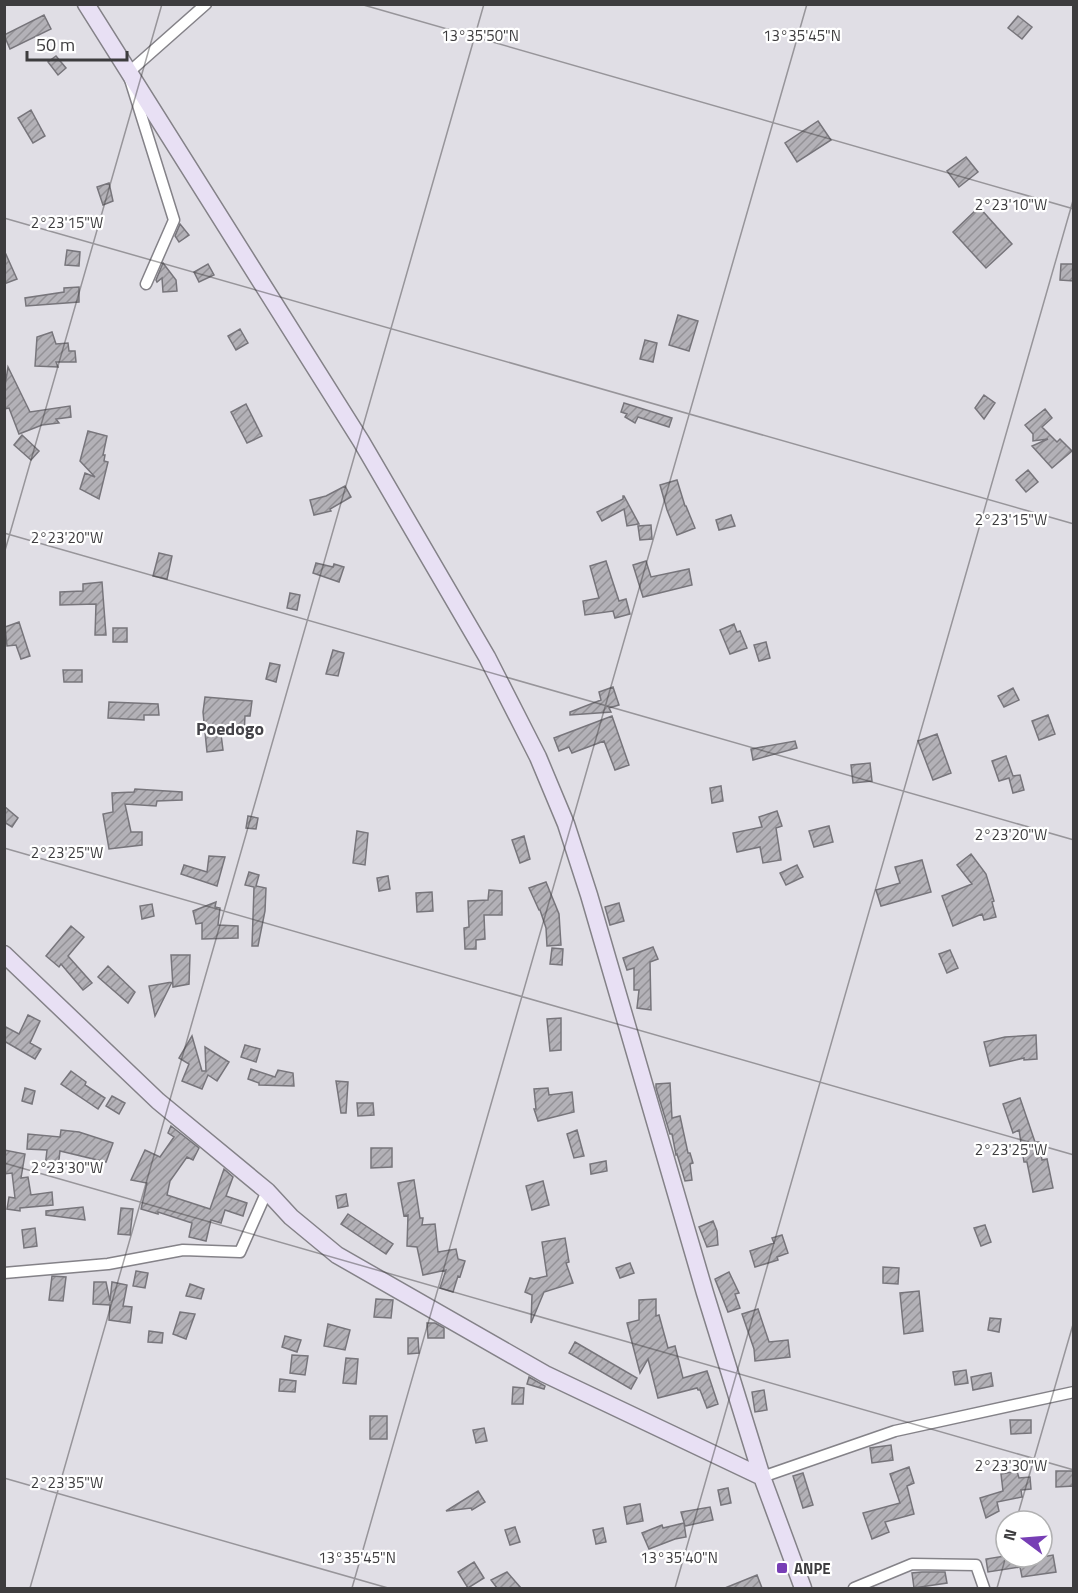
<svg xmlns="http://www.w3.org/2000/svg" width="1078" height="1593" viewBox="0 0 1078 1593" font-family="'Titillium Web',sans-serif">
	<defs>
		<pattern id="building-hatch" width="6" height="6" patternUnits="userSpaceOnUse" patternTransform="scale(1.5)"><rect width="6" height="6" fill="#b3b1b7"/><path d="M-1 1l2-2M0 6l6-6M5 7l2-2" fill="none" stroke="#939196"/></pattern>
	</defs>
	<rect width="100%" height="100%" fill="#e0dee5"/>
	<!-- building -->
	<path fill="url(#building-hatch)" stroke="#77757b" stroke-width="1.5" d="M44,15L51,29L10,49L4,35Z
		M1018,16L1032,27L1022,39L1008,28Z
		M56,56L66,68L58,75L48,62Z
		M31,110L45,136L33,143L18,118Z
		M818,121L831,140L797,162L785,143Z
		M966,157L978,172L959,187L947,171Z
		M109,183L113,201L103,205L97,187Z
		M979,207L1012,244L986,268L953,232Z
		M180,224L189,235L179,242L175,236Z
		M4,250L17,279L4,284Z
		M67,250L80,252L79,266L65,265Z
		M163,263L176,280L177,291L163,292L162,278L157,282L156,280Z
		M208,264L214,275L199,282L194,272Z
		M1061,264H1074V281L1060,280Z
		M79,287V302L26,306L25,298L64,292V288Z
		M678,315L698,321L689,351L669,345Z
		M240,329L248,343L236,350L228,336Z
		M52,332L56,344L68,343L69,351H75L76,362H56L58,367L35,366L37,337Z
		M645,340L657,343L653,362L640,359Z
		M8,367L30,412L70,406L71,417L56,419L59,423L42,425L19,434L9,408L4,409V392Z
		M984,395L995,403L984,419L975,408Z
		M624,403L672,418L669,427L638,417L635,423L625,417L627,414L621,412Z
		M246,404L262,436L247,443L231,412Z
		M1045,409L1052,418L1042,427L1057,442L1060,439L1072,451L1052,468L1032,446L1048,439L1033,441V434L1025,425Z
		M88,431L107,436L103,455H105L104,461L108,462L99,499L80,489L85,473L95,477L80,461Z
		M22,435L39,451L31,460L14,445Z
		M1028,470L1038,482L1026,492L1016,480Z
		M677,480L685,506H686L695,528L677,535L667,510L660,485Z
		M345,486L351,497L330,509L331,511L314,515L310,500L326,496Z
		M623,496H624L639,524L627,526L624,509L602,521L597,512L623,499Z
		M731,515L735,526L719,530L716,520Z
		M651,525L652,539L640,540L638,526Z
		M159,553L172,556L167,579L153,576Z
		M606,561L619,601L626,599L630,614L615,618L613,611L585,615L583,601L599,598L590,566Z
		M646,561L651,577L689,569L692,585L643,597L633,565Z
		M316,563L333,567L334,564L344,567L339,582L313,573Z
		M102,582L106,635H95L96,604L60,605V592L83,591V584Z
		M290,593L300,595L297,610L287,608Z
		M19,622L30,656L21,659L16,645L7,646L5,627Z
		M734,624L737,632L740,631L747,648L730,654L720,630Z
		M113,628H127V642H113Z
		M766,642L770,658L759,661L754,645Z
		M333,650L344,653L338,676L326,674Z
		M270,663L280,665L276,682L266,679Z
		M63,670H82V682H64Z
		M613,687L619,705L609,708L611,712L570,715V712L601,700L599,692Z
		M1013,688L1019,700L1004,707L998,696Z
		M205,697L252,701L250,716H245L244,735L221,734L223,750L207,752L203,712Z
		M109,702L158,704L159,715H144V720L108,718Z
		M1048,715L1055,734L1039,740L1032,721Z
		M612,716L629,765L615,770L604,741L572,753L569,747L559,751L554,738Z
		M937,734L951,773L933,780L918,741Z
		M795,741L797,748L753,760L751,749Z
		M1006,756L1013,776L1020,775L1024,790L1013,793L1009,778L999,781L992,761Z
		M870,763L872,781L853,783L851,765Z
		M721,786L723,801L712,803L710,788Z
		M135,789L182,792V800L157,801L156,806L125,804L131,832H142V845L109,849L103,814L113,812L112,793L134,792Z
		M4,806L18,818L12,827L4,822Z
		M777,811L782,826L776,828L781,860L763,863L760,847L737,852L733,833L762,827L759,817Z
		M248,816L258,818L256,829L246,828Z
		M829,826L833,842L814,847L809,831Z
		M357,831L368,833L365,865L353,863Z
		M524,836L530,859L520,863L512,840Z
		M971,854L986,874L994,901L992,902L996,917L984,920L982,914L953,926L942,896L972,884L957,865Z
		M209,856L225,857L217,886L181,874L184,865L207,872Z
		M922,860L931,892L881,906L876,890L900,883L895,867Z
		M797,865L803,877L786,885L780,873Z
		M249,872L259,875L256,886L266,888L265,911L258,946H252L254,887L245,885Z
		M388,876L390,889L379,891L377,878Z
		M546,882L559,914L561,945L547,946L546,928L540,910H539L529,888Z
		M489,890L502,891V915H484L485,939L476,940V949H465L464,928L469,927L468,901L488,900Z
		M432,892L433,911L417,912L416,893Z
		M216,902L215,907L220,908L218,925L238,926V938L202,939V923L196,924L193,911Z
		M619,903L624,921L610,925L605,907Z
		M152,904L154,916L142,919L140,906Z
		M71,926L84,937L68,956L92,983L83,990L61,964L59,967L46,956Z
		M653,947L658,959L650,962L651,1010L637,1008L639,990H634V968L627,970L623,958Z
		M552,948L563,949L562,965L550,964Z
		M950,950L958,968L947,973L939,954Z
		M171,955H190L189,984L173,987Z
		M108,966L135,992L128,1003L98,977Z
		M172,982L155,1016L149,986Z
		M28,1015L40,1021L30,1043L41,1049L35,1059L4,1041V1026L19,1034Z
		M561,1018V1050L550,1051L547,1019Z
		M1036,1035L1037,1059L1024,1060V1058L990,1066L984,1042L1005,1037Z
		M192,1036L202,1071H206L205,1047L229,1062L217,1081L208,1075L202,1089L182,1081L189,1064L179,1058Z
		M245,1045L260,1049L256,1062L241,1057Z
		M251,1069L275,1077L278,1070L293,1073L294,1086L259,1085V1083L248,1079Z
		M71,1071L86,1082L85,1085L105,1098L98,1109L61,1084Z
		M336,1081L348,1082L346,1113H341Z
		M670,1083L672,1118L680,1116L688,1153H690L693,1163L690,1164L692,1180L685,1181L677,1154L676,1155L672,1134H670L656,1088V1084Z
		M25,1088L35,1091L32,1104L22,1101Z
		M548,1088L549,1095L572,1092L574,1112L538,1121L534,1109H536L534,1089Z
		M112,1096L125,1103L119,1114L106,1106Z
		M1020,1098L1035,1142H1039L1042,1160L1047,1159L1053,1188L1033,1192L1027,1162H1024L1019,1130L1013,1133L1003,1104Z
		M357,1103H373L374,1115L358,1116Z
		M171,1126L199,1148L193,1160L187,1157L170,1181L167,1195L210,1209L224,1169L233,1177L226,1196L247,1203L243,1216L225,1210L221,1223L211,1220L206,1241L189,1237L192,1223L158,1212V1214L141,1209L147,1183L131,1180L145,1150L160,1157L174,1137L168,1133Z
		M61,1130L79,1132L113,1143L106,1162L60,1151L58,1168L45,1167L47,1150L27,1149L28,1134L60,1137Z
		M577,1130L584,1156L574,1158L567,1134Z
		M371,1148H392V1167L371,1168Z
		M4,1150L25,1154L21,1178L28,1177L31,1195L52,1192L53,1205L20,1208V1211L7,1209L9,1197L15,1198L12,1173L4,1174Z
		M606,1161L607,1171L591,1174L590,1164Z
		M414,1180L420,1218H423L422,1225L435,1224L438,1252L456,1249L458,1259L465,1261L460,1277L458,1276L453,1292L440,1288L446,1270L423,1275L417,1247L407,1246L408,1215L404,1216L398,1183Z
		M543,1181L549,1205L532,1210L526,1186Z
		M346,1194L348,1206L338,1208L336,1196Z
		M83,1207L85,1220L46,1215V1211Z
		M121,1208L133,1209L130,1235L118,1234Z
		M348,1214L393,1244L386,1254L341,1224Z
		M713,1221L717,1231L718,1245L707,1247L699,1227Z
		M985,1225L991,1242L981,1246L974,1228Z
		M35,1228L37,1246L24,1248L22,1230Z
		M782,1235L788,1253L777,1257L778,1260L755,1267L750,1251L774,1243L772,1238Z
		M565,1238L569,1262L566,1263L573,1283L544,1292L531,1323L532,1295L525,1292L530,1278L534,1279L547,1276L542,1242Z
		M630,1263L634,1273L620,1278L616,1268Z
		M883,1267L899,1268L898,1284L883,1283Z
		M136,1271L148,1273L145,1288L133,1286Z
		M729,1272L739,1293L735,1294L740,1308L728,1312L715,1279Z
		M52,1276L66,1277L63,1301L49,1300Z
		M94,1282H106L110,1301L112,1282L127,1285L123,1306L132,1307L130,1323L109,1320L110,1305L93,1304Z
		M190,1284L204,1289L201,1299L186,1296Z
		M919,1291L923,1331L904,1334L900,1293Z
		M376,1299L393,1300L391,1318L374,1317Z
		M656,1299V1316L659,1315L668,1348L675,1346L683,1378L707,1371L718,1404L707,1408L700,1390H698L697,1388L658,1398L648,1359L640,1373L627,1323L639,1320V1300Z
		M758,1309L769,1342L788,1340L790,1357L755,1361L754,1349L742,1314Z
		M180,1312L195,1314L186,1339L173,1334Z
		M990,1318L1001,1319L999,1332L988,1330Z
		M427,1323H435L444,1328V1338H428Z
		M328,1324L350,1330L345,1350L324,1346Z
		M149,1331L163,1333L162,1343L148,1342Z
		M285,1336L301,1340L297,1352L282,1347Z
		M408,1338H418L419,1353L408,1354Z
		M575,1342L637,1378L631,1389L569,1353Z
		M292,1355L308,1356L305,1375L290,1373Z
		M346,1358L358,1359L356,1384L343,1383Z
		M966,1370L968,1383L955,1385L953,1372Z
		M991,1373L993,1386L973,1390L971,1377Z
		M529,1377L545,1386L544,1389L527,1384Z
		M280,1379L296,1381L295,1392L279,1391Z
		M513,1387L524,1388L523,1404H512Z
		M764,1390L767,1410L755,1412L752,1392Z
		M370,1416H387V1439H370Z
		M1010,1420H1031V1433L1011,1434Z
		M484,1428L487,1441L476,1443L473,1430Z
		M891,1445L893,1460L872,1463L870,1448Z
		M909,1467L914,1483L907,1486L914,1514L885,1522L889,1532L872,1539L863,1513L900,1503L890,1474Z
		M1017,1471L1019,1478L1030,1477L1031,1489L1021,1490L1022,1497L997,1502L999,1511L986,1518L980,1498L1003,1491L1001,1474Z
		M1056,1471H1074V1486L1056,1487Z
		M803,1473L813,1505L803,1508L793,1476Z
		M728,1488L731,1503L721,1505L718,1490Z
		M478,1491L485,1502L472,1510L471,1508L446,1511Z
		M640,1504L643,1521L627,1524L624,1507Z
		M710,1507L713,1520L685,1526L681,1512Z
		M684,1523L686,1537L675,1539L649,1549L642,1533L662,1525L663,1528Z
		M515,1527L520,1542L510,1545L505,1530Z
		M603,1528L606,1542L596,1544L593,1530Z
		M1053,1555L1056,1572L1022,1577L1020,1567L988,1572L986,1559L1005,1556L1042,1557Z
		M474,1562L484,1578L468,1588L458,1572Z
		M507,1572L521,1588H497L491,1580Z
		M922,1572H945L947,1583L914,1588L912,1573Z
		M757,1575L762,1588H725Z"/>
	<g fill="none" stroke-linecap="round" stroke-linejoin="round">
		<!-- street casing -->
		<g stroke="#848288" stroke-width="13">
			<path id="street" d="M146,284L174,220L128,73L206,4
				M4,1273L108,1264L183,1250L240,1252L267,1191
				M762,1477L895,1431L1074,1392
				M854,1588L912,1564L976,1565L984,1588"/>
		</g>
		<!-- secondary casing -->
		<g stroke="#848288" stroke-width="19">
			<path id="secondary" d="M86,4L361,441L487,657L538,757L566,824L589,895L705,1293L762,1477L803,1588
				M4,954L158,1101L267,1191L291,1217L337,1255L545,1374L762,1477"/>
		</g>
		<!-- street -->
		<use href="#street" stroke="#fff" stroke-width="10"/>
		<!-- secondary -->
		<use href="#secondary" stroke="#e8e0f4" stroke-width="16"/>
	</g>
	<!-- ticks -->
	<path fill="none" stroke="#3d3c3e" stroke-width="1.5" stroke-opacity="0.45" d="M360,4L1074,209M4,218L1074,524M4,533L1074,840M4,554L162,4M4,848L1074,1155M4,1163L1074,1470M4,1478L388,1588M1016,1521L1074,1321M30,1588L484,4M352,1588L807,4M675,1588L1074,197M997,1588L1006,1556"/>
	<!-- markers -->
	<rect fill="#773eb5" stroke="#fff" stroke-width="2" x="776" y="1562" width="12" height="12" rx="3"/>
	<g text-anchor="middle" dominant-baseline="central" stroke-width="4.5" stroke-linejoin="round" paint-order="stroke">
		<!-- poi labels -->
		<g font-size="15" font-weight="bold" fill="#3d3c3e" stroke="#fff" text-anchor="start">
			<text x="794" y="1568">ANPE</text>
		</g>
		<!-- quarter labels -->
		<g font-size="18" font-weight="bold" fill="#444348" stroke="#fff">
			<text x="230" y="728">Poedogo</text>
		</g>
	</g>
	<g font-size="15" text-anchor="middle" fill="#3d3c3e" stroke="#fff" stroke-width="4.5" stroke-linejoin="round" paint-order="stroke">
		<text x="480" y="41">13°35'50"N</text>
		<text x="802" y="41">13°35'45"N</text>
		<text x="1011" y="210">2°23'10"W</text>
		<text x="67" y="228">2°23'15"W</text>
		<text x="1011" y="525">2°23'15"W</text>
		<text x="67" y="543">2°23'20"W</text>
		<text x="1011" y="840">2°23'20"W</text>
		<text x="67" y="858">2°23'25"W</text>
		<text x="1011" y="1155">2°23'25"W</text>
		<text x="67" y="1173">2°23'30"W</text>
		<text x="1011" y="1471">2°23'30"W</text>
		<text x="67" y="1488">2°23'35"W</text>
		<text x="357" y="1563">13°35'45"N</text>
		<text x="679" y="1563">13°35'40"N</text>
	</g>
	<!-- border -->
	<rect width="1078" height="1593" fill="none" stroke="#3d3c3e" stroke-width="12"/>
	<!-- north arrow -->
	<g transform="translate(1024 1539) rotate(286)"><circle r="28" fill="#ffffff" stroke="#b1b1b2" stroke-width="1.5"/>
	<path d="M0-4.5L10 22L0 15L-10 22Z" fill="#773eb5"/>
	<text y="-9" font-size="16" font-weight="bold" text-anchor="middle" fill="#3d3c3e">N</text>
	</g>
	<!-- scale -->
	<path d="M27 51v9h100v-9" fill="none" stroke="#3d3c3e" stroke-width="3"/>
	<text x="36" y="51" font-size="18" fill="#3d3c3e" stroke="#ffffff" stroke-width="4.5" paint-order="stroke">50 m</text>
</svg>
